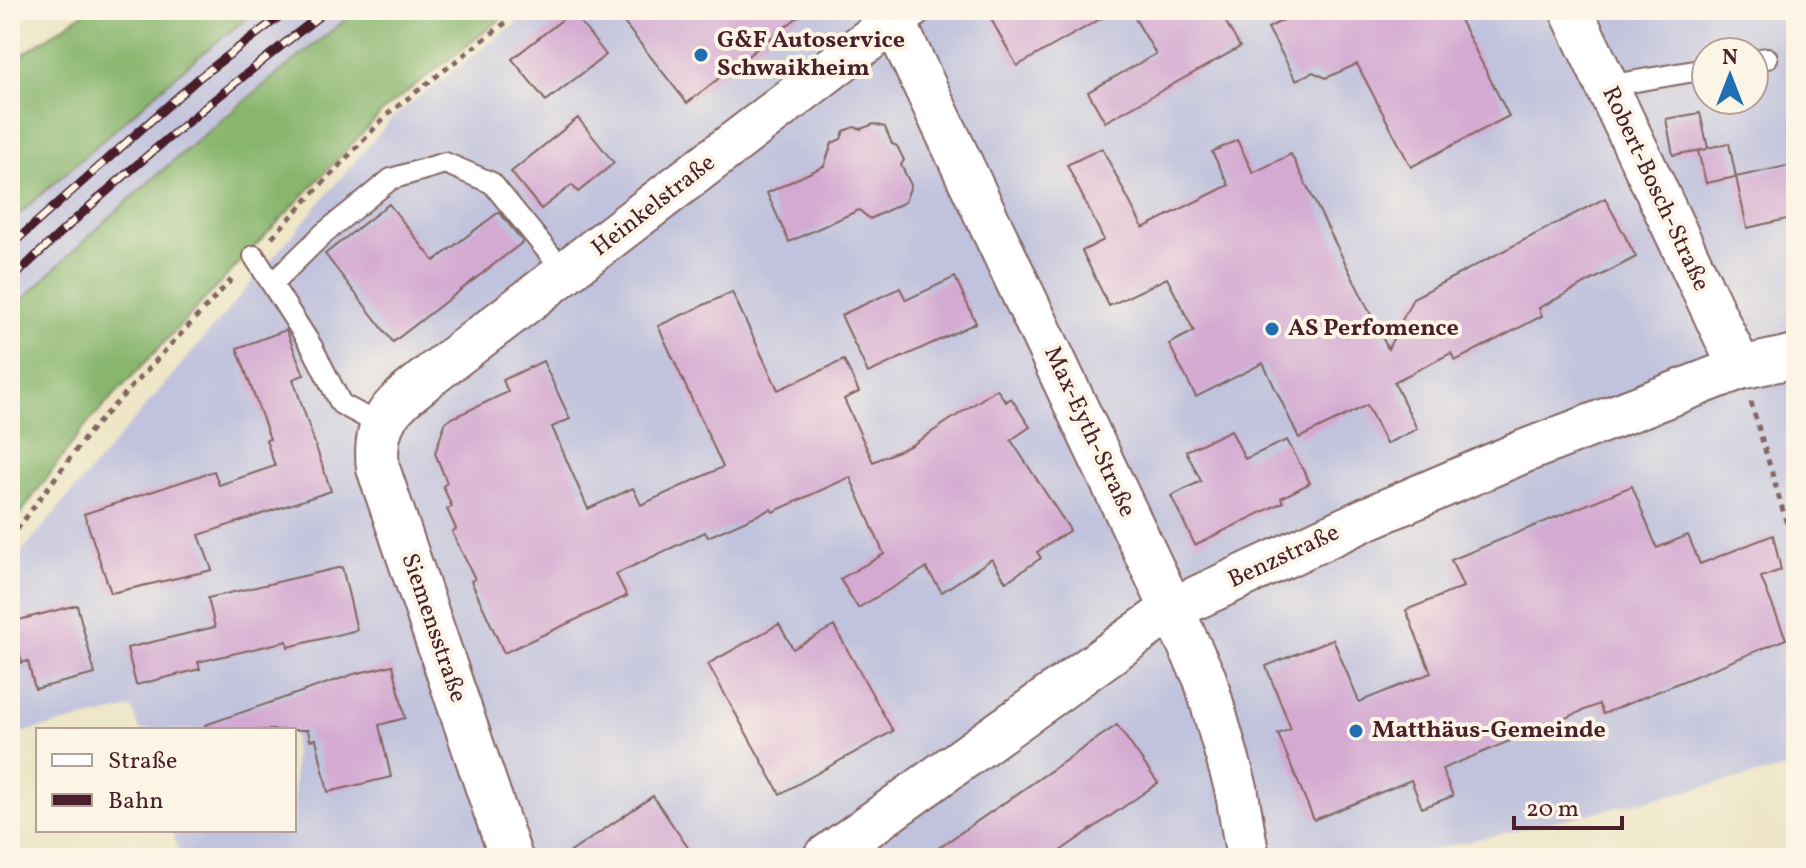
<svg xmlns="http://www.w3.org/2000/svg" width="1806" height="868" viewBox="0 0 1806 868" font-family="Vollkorn,serif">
	<rect width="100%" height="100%" fill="#fcf5e5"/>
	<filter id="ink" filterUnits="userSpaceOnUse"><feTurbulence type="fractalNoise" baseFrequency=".0125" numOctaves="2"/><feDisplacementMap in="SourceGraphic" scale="16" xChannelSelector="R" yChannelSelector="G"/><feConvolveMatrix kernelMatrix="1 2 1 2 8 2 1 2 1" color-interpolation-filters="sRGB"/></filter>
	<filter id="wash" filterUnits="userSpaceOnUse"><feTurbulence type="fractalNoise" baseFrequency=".006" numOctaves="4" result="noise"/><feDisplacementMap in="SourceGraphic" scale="32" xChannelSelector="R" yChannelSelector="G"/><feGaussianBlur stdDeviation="1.8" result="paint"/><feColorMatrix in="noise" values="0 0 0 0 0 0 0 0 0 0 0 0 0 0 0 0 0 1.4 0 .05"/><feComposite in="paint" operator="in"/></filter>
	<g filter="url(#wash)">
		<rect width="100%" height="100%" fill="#eee6c7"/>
		<!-- industrial -->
		<path fill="#c1c2dd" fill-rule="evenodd" d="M257,10H358L232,109L49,274L10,313V222L188,65Z
			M533,10H1796V766L1396,858H180L172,830H294V730H140L132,708L10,735V565L393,117ZM1706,52H1754V100H1706Z"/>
		<!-- forest -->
		<path fill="#88b66e" stroke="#696a4c" stroke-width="2" d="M88,10H257L188,65L10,222V63Z
			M358,10H513L385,109L85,426L10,528V313C118,203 237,105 358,10Z"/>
		<g id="blocks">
			<!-- building -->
			<path fill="#d4aad2" d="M614,10H807L687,103Z
				M986,10H1116L1017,66Z
				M1130,10H1219L1240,47L1105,122L1088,92L1156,54Z
				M1302,10H1455L1509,116L1411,167L1357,64L1326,78L1313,72L1296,80L1268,28Z
				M572,12L606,55L546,101L512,59Z
				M1700,113L1708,148L1729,143L1736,177L1706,183L1698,151L1707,149L1673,155L1666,119Z
				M578,118L614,163L578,192L572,185L541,209L511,172Z
				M874,124L885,127L892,144L897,146L904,160L901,165L911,185L905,202L870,219L859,210L789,242L767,193L824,166L832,143L841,139L844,131L854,127L861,129Z
				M1237,140L1253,173L1291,154L1388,349L1413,298L1605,198L1636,257L1539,308L1542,316L1455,361L1451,353L1394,382L1417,429L1386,444L1367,405L1299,438L1263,363L1196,397L1169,344L1194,331L1167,278L1109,306L1082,251L1104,240L1067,165L1102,148L1143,228L1229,185L1212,152Z
				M1796,164V217L1747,228L1736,177Z
				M389,204L434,261L499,212L523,242L393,342L325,254Z
				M955,277L976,323L868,373L841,315L900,288L906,300Z
				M732,292L778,390L844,360L859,392L844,399L873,462L912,445L997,389L1006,402L1011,398L1030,427L1011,440L1070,530L1037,552L1041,558L1006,582L992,559L942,592L926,568L858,608L840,579L884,554L850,477L773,512L771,509L708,537L705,532L616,574L627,596L504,653L471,581L475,579L452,532L456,529L447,509L452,507L443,486L447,483L435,453L446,421L508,392L503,380L543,361L570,419L552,427L588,509L633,488L641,505L723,467L658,326Z
				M286,330L304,375L293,379L331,491L199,535L212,570L111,593L84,514L214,471L219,485L275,466L266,440L270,439L237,348Z
				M1231,430L1245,459L1287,440L1310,483L1281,498L1283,502L1195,545L1171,496L1201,481L1186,451Z
				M1632,486L1657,548L1688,535L1700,564L1773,535L1781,570L1761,577L1786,639L1603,714L1599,704L1442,769L1453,796L1422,808L1411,780L1314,820L1278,734L1291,729L1266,666L1333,639L1359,702L1431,673L1406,610L1463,587L1451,560Z
				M342,567L357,630L288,647L287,641L198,662L200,669L136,685L127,648L215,627L208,598Z
				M77,605L95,674L35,689L28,661L22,663L11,622Z
				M779,624L793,649L834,626L893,731L780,794L708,664Z
				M393,665L405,718L379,725L391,777L328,792L316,739L310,740L308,730H205V725L354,674Z
				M1117,725L1158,783L1050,858H924Z
				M653,796L695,858H562Z"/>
		</g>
	</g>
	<g filter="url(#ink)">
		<use href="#blocks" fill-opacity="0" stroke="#836562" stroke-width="2"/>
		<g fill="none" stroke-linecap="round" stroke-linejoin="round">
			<!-- service casing -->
			<g stroke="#836562" stroke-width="24">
				<path id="service" d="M1754,60L1767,58
					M1607,86L1706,69
					M254,256L312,347L341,404L380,425
					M272,284L324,233L391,179L445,163L492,183L566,274"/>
			</g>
			<!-- minor casing -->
			<g stroke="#836562" stroke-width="46">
				<path id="minor" d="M1571,10L1740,368
					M893,19L1205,679L1236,788L1248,858
					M511,858L378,468C372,417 395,404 431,375L908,10
					M824,858L1172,609L1366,519L1525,451L1740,368L1796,356"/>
			</g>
			<!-- path -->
			<path stroke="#836562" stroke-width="5" stroke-dasharray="6 6" stroke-linecap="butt" d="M272,237L389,113L522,10
				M1751,402L1796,555
				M10,539L90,431L235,276"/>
			<!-- service -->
			<use href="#service" stroke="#fff" stroke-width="20"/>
			<!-- minor -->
			<use href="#minor" stroke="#fff" stroke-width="42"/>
			<!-- rail casing -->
			<g stroke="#4a1f2b" stroke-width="9">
				<path id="rail" d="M10,246L200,77L288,10
					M10,281C109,184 218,95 327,10"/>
			</g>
			<!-- rail -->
			<use href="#rail" stroke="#fcf5e5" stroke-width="6" stroke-dasharray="18" stroke-linecap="butt"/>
		</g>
	</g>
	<!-- markers -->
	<g fill="#1f6fb2" stroke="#fcf5e5" stroke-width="3">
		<circle cx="701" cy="55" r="8"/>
		<circle cx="1272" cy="329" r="8"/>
		<circle cx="1356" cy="731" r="8"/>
	</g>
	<g text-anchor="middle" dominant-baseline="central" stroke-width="8" stroke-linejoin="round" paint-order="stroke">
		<!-- poi labels -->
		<g font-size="24" font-weight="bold" fill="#4a1f2b" stroke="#fcf5e5" text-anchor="start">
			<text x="717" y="41">G&amp;F Autoservice<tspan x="717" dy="28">Schwaikheim</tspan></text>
			<text x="1288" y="329">AS Perfomence</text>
			<text x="1372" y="731">Matthäus-Gemeinde</text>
		</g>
		<!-- street labels -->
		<g font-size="24" fill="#4a1f2b" stroke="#fcf5e5">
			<text transform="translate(1655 189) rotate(65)">Robert-Bosch-Straße</text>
			<text transform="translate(654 206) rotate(-38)">Heinkelstraße</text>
			<text transform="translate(1089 432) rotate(65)">Max-Eyth-Straße</text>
			<text transform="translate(1284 557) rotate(-25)">Benzstraße</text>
			<text transform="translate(433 628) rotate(71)">Siemensstraße</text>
		</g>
	</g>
	<!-- margin -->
	<rect width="1806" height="868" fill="none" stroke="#fcf5e5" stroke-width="40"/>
	<!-- legend -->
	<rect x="36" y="728" width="260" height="104" fill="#fcf5e5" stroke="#b59f9b" stroke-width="2"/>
	<rect x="52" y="754" width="40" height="12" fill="#ffffff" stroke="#b59f9b" stroke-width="2"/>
	<text x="108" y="768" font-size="24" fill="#4a1f2b">Straße</text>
	<rect x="52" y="794" width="40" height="12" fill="#4a1f2b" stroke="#b59f9b" stroke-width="2"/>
	<text x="108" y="808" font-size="24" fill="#4a1f2b">Bahn</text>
	<!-- north arrow -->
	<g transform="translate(1730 76)"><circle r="38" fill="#fcf5e5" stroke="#b59f9b" stroke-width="2"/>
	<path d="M0-6L14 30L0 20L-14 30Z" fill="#1f6fb2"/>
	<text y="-12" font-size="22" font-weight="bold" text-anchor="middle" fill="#4a1f2b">N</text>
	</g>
	<!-- scale -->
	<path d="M1514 816v12h108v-12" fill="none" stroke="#4a1f2b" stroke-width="4"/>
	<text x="1526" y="816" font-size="24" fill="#4a1f2b" stroke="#fcf5e5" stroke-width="6" paint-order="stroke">20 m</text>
</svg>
